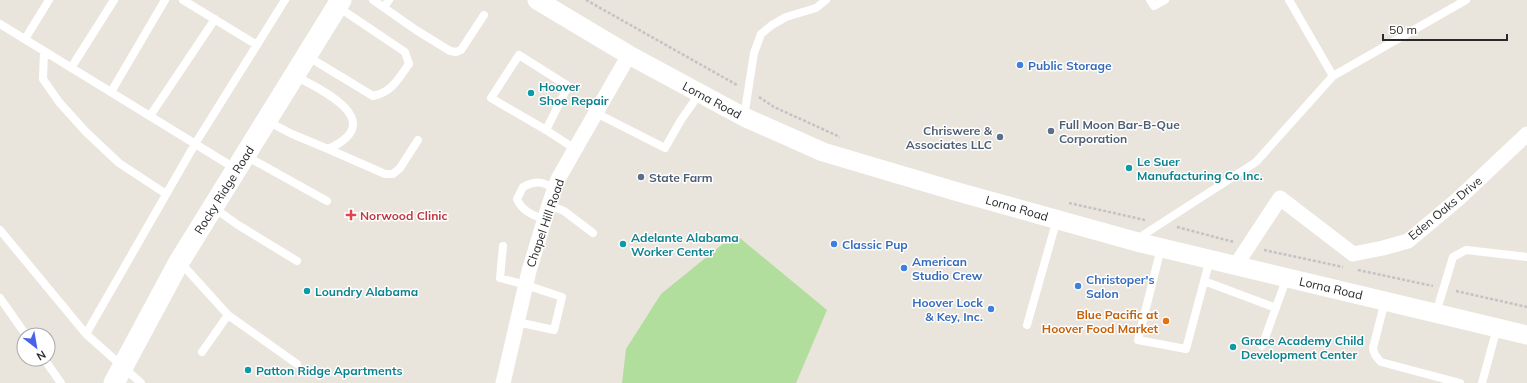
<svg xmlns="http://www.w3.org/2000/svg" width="1527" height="383" viewBox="0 0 1527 383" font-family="Mulish,sans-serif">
	<rect width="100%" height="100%" fill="#eae5dc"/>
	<!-- green -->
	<path fill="#b1dd9d" d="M735,234L827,310L796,383H622L626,349L661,294Z"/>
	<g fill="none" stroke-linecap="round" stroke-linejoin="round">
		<!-- path -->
		<path stroke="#c3c3c3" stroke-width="2.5" stroke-dasharray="3 2" stroke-linecap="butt" d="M586,0L737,85
			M759,97L774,107L840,137
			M1069,203L1145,220
			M1177,227L1234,242
			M1264,250L1343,267
			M1358,270L1433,286
			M1456,291L1527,307"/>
		<!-- service -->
		<path stroke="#fff" stroke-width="8" d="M183,0L257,45
			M373,0L416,30L450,51L456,52L461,50L484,15
			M1150,0L1154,6L1165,0
			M1289,0L1333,76
			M384,7L389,0
			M0,24L236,169
			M25,39L49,0
			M44,51L43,79L59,102L86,132L119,163L166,194
			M307,56L373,96C392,92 398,79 409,64L405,52L338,7
			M71,68L114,0
			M111,92L165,0
			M596,113L665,148L681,120L700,93
			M150,116L215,19
			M744,117L754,53L761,34L772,25L786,17L816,8L826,0
			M267,121L292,134L328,149C388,122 325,91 295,76
			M546,130L491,98L519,55L568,86L546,130L575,149
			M328,149L385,174H393L400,168L418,140
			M246,156L327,201
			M549,205L564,211L593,233
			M214,208L238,225L297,261
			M544,219C532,215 522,211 517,199L523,187C537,180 542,182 555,188
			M0,230L86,334L141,383
			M1137,239L1256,162L1333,76L1466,0
			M503,246L500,278L526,285L562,297L554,330L517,322
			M1161,248L1138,340L1186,349L1210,259
			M180,262L228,315L297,364
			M1204,281L1276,308
			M0,298L26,335
			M1385,301L1373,348C1373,353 1377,358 1381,362L1460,383
			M1436,313L1453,257L1466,250L1527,257
			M1027,325L1057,219
			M86,334L195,144L285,0
			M1262,346L1287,277
			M202,352L228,315
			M44,359L61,383
			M1482,383L1497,328"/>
		<!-- minor -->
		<path stroke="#fff" stroke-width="15" d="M1236,265L1280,198L1353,254L1383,248L1408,241L1457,200L1527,134
			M503,383L529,271L549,205L558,179L629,55"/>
		<!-- tertiary -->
		<path stroke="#fff" stroke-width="19" d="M537,0L629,55L744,117L823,152L958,192L1141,243L1527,335"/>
		<!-- secondary -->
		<path stroke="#fff" stroke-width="21" d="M114,383L179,262L341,0"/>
	</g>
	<!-- markers -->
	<g fill="#3f7fe0" stroke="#fff" stroke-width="1.5">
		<circle cx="1020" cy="65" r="4"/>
		<circle cx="834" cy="244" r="4"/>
		<circle cx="904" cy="268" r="4"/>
		<circle cx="1078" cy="286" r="4"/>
		<circle cx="991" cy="309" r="4"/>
	</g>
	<g fill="#0f9aa8" stroke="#fff" stroke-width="1.5">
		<circle cx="531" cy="93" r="4"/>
		<circle cx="1129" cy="168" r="4"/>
		<circle cx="623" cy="244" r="4"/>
		<circle cx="307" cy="291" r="4"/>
		<circle cx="1233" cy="347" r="4"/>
		<circle cx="248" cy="370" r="4"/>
	</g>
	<g fill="#5c6f8a" stroke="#fff" stroke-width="1.5">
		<circle cx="1051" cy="131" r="4"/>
		<circle cx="1000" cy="137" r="4"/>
		<circle cx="641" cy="177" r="4"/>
	</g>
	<path fill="#e0444e" stroke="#fff" stroke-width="1.5" d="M349 209h4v4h4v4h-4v4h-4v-4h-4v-4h4z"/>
	<circle fill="#e8710a" stroke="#fff" stroke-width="1.5" cx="1166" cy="321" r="4"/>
	<g text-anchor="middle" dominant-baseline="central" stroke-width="3" stroke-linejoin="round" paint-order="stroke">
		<!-- shop labels -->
		<g font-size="12" font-weight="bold" fill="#366cbe" stroke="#fff" text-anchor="start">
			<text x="1028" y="65">Public Storage</text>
			<text x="842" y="244">Classic Pup</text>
			<text x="912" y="261">American<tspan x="912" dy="14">Studio Crew</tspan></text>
			<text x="1086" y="279">Christoper's<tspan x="1086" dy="14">Salon</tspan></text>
			<text x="983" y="302" text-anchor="end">Hoover Lock<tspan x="983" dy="14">&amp; Key, Inc.</tspan></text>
		</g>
		<!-- culture labels -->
		<g font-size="12" font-weight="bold" fill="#0d838f" stroke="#fff" text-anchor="start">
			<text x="539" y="86">Hoover<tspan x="539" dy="14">Shoe Repair</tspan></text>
			<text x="1137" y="161">Le Suer<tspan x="1137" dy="14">Manufacturing Co Inc.</tspan></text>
			<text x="631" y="237">Adelante Alabama<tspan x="631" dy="14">Worker Center</tspan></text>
			<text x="315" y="291">Loundry Alabama</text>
			<text x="1241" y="340">Grace Academy Child<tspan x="1241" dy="14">Development Center</tspan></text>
			<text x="256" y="370">Patton Ridge Apartments</text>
		</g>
		<!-- street labels -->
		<g font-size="12" fill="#292929" stroke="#fff">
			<text transform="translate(712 100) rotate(28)">Lorna Road</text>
			<text transform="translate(224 190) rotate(-58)">Rocky Ridge Road</text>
			<text transform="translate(1017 208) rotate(16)">Lorna Road</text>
			<text transform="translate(1445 208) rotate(-40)">Eden Oaks Drive</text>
			<text transform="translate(545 223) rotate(-71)">Chapel Hill Road</text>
			<text transform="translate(1331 288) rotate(13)">Lorna Road</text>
		</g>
		<!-- service labels -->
		<g font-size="12" font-weight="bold" fill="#4e5e75" stroke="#fff" text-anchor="start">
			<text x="1059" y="124">Full Moon Bar-B-Que<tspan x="1059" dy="14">Corporation</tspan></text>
			<text x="992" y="130" text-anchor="end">Chriswere &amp;<tspan x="992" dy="14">Associates LLC</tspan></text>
			<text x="649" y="177">State Farm</text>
		</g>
		<!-- health labels -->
		<g font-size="12" font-weight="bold" fill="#be3a42" stroke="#fff" text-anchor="start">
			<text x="360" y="215">Norwood Clinic</text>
		</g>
		<!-- food labels -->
		<g font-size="12" font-weight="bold" fill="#c56008" stroke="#fff" text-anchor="end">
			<text x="1158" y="314">Blue Pacific at<tspan x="1158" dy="14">Hoover Food Market</tspan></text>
		</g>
	</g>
	<!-- north arrow -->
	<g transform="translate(36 347) rotate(149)"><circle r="19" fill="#ffffff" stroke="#a9a9a9"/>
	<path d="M0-3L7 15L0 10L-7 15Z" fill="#4962ea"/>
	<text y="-6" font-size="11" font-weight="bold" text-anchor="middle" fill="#292929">N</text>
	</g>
	<!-- scale -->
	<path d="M1383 34v6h124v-6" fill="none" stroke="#292929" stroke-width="2"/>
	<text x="1389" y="34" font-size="12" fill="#292929" stroke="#ffffff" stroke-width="3" paint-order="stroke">50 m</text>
</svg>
